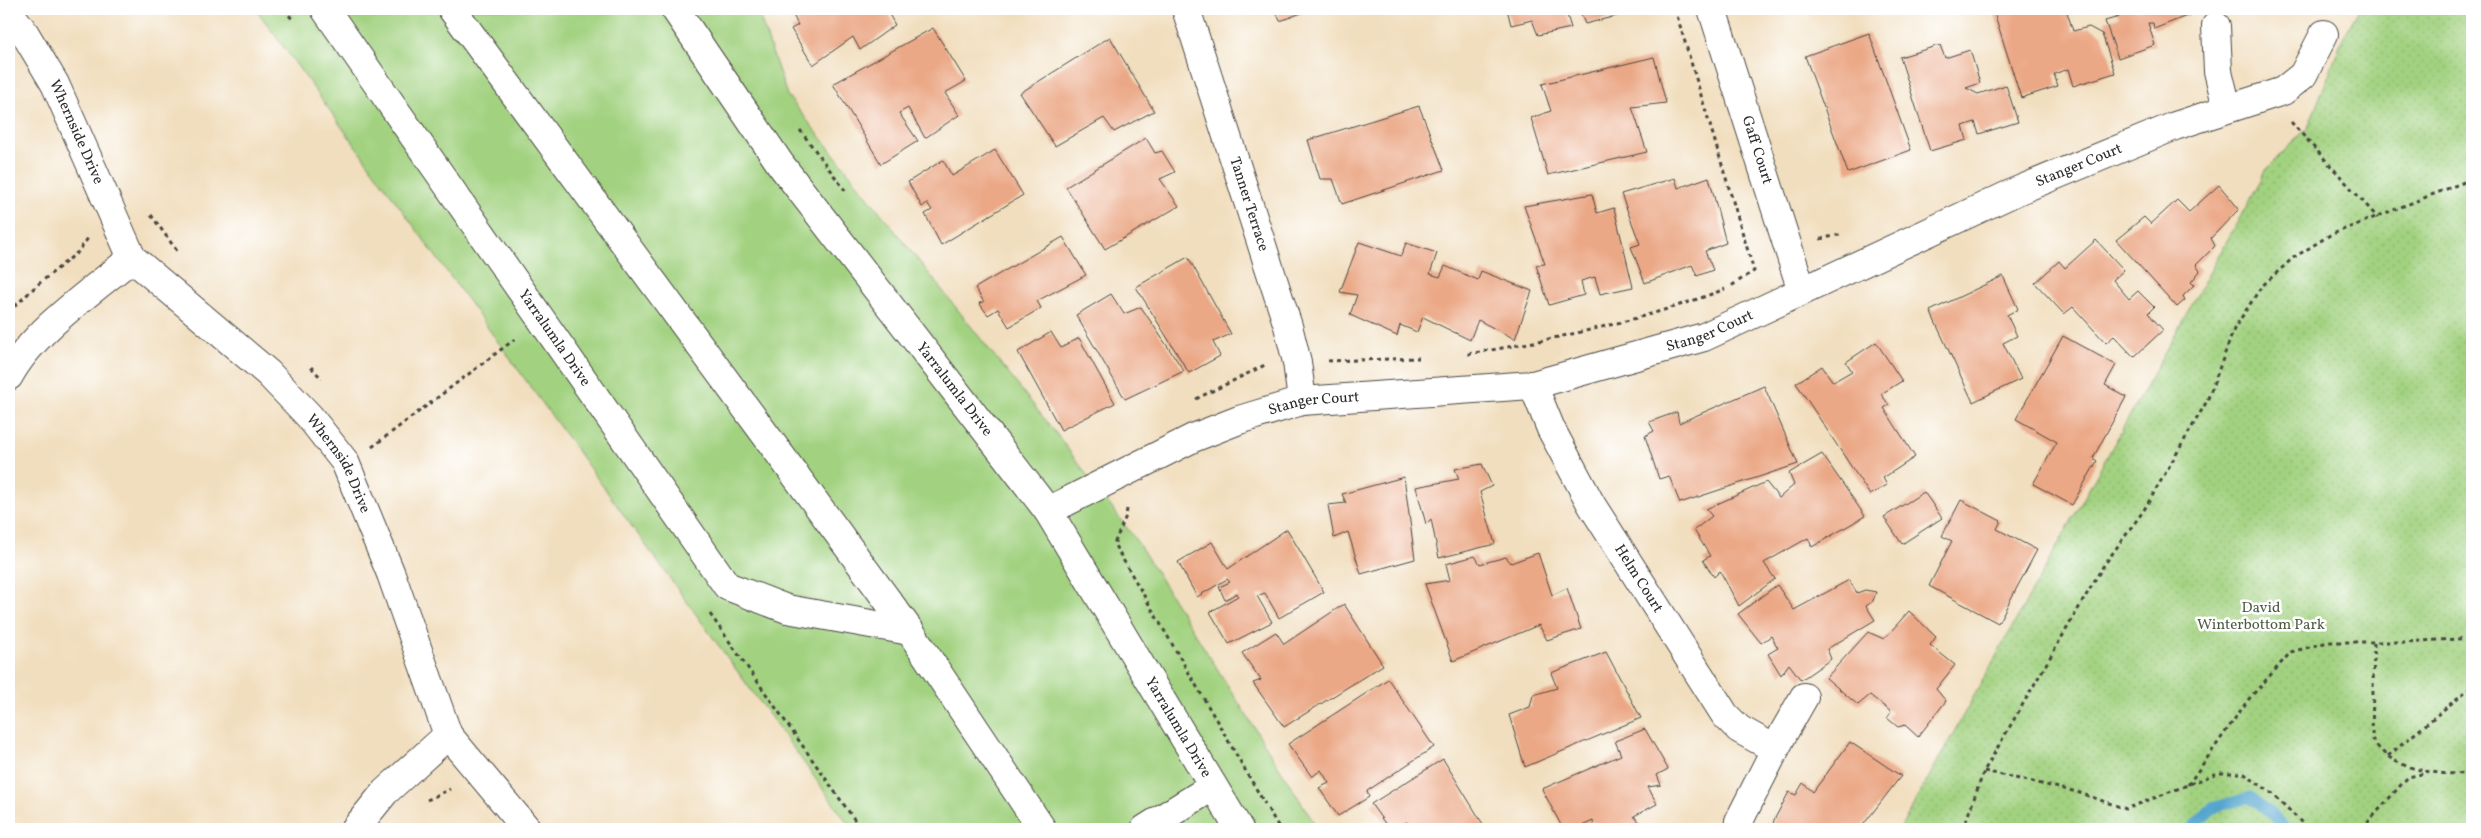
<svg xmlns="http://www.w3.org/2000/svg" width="2481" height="838" viewBox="0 0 2481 838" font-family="Vollkorn,serif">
	<defs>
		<pattern id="park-dots" width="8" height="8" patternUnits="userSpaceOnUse" patternTransform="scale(1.25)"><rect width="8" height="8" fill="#a2d280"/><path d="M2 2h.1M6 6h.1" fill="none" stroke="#8cb46f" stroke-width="1.8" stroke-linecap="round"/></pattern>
	</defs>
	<rect width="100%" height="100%" fill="#fff"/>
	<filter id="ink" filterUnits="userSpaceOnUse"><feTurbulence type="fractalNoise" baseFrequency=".02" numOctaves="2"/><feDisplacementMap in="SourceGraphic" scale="10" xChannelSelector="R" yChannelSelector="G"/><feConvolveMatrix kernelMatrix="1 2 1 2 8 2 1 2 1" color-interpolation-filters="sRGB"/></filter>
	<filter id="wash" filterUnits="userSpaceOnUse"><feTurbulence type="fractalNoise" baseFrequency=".0096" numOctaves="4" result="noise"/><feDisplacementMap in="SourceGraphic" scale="20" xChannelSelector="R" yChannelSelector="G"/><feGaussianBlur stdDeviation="1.12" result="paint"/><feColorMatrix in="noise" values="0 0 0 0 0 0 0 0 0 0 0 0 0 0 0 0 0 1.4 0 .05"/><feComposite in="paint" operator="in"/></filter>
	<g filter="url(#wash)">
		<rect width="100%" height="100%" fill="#f1debe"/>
		<!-- grass -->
		<path fill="#a2d280" stroke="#667e56" d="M256,9H757L787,95L1058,436L1138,543L1318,829H852Z"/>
		<!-- park -->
		<path fill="url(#park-dots)" stroke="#667e56" d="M2359,9H2472V829H1900L2268,167L2308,127L2344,36Z"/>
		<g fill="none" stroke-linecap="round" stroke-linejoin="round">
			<!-- stream -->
			<path stroke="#53a4ce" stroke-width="11" d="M2191,829L2212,808L2251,797L2272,814L2287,829"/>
		</g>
		<g id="blocks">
			<!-- building -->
			<path fill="#eba886" d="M790,9H886L895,25L860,50L853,37L813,65L791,29L798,25Z
				M1275,9H1312L1280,21Z
				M1507,9H1577V10L1566,12L1571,28L1538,35L1532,20L1511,25Z
				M1579,9H1623L1624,14L1585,24Z
				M1993,9H2066L2073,31L2089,27L2102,34L2115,73L2073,86L2068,69L2054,74L2058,86L2021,98Z
				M2116,9H2187L2189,15L2154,29L2153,23H2148L2155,45L2118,58L2105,21L2119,17Z
				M933,28L966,81L945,93L959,115L925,138L908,108L899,113L918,141L881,164L833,84Z
				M1869,33L1911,150L1848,173L1805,56Z
				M1110,37L1154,111L1114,132L1104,118L1055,146L1020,93Z
				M1940,45L1945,58L1970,50L1980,83L1966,88L1978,94L2006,85L2018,122L1979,134L1975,122L1963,126L1967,140L1930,151L1900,57Z
				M1654,57L1666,103L1632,107L1647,152L1548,175L1531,118L1551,111L1542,84Z
				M1419,106L1444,170L1342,204L1333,179H1320L1308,140Z
				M1146,138L1155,153L1162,151L1175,172L1160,179L1179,206L1105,249L1066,187Z
				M995,150L1023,195L941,245L925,214L932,210L927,203L922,207L908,182L943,160L952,176Z
				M1709,177L1726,243L1705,251L1713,270L1697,276L1692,265L1645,283L1631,247L1640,244L1621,194L1675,178L1678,188Z
				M2219,185L2239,209L2211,238L2215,246L2196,265L2200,271L2191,282L2194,285L2183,296L2185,300L2177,307L2116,240L2144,217L2151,224L2177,200L2189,212Z
				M1592,194L1597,213L1614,208L1633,287L1600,294L1595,277L1581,281L1584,295L1549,305L1536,265L1545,264L1524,206Z
				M1063,237L1086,275L1037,301L1041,308L1009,327L998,309L988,315L979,303L984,302L975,288Z
				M2096,240L2124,270L2113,280L2129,299L2138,291L2154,307L2148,313L2163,330L2134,357L2114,336L2106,343L2073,307L2064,314L2035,283L2059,261L2065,268Z
				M1359,242L1401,256L1406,243L1437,253L1430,274L1440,277L1445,266L1478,280L1481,271L1532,291L1515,339L1478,320L1470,340L1423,317L1417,332L1400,325L1397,336L1350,315L1357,295L1340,292Z
				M1188,257L1231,334L1213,342L1220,356L1189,373L1136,287Z
				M2003,276L2018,309L2007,315L2017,336L2003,343L2021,379L1973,402L1930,311Z
				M1111,294L1124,314L1141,307L1184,371L1125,399L1076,315Z
				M1051,332L1061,348L1079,338L1115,403L1061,430L1018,352Z
				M2063,336L2116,365L2105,385L2126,397L2093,458L2097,461L2072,505L2033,484L2057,442L2016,419Z
				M1876,342L1902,381L1881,394L1889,405L1884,408L1915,457L1883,478L1887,485L1870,495L1796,383L1822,366L1833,382L1852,371L1846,362Z
				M1764,386L1798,464L1680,503L1669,476L1659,479L1645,436L1654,431L1649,422L1677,412L1679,423Z
				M1822,454L1865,516L1812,547L1808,538L1764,563L1775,579L1739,606L1720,571L1714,577L1703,560L1710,556L1694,530L1712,516L1706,509L1766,482L1779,498L1794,485L1789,473Z
				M1482,464L1492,486L1480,492L1495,544L1439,558L1431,519L1426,524L1416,487L1459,479L1455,469Z
				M1404,477L1415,559L1361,574L1348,532L1334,538L1328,505L1346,503L1342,494Z
				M1924,492L1942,518L1902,544L1884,517Z
				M1961,500L2001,521L1997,529L2037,550L1998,623L1929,586L1952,541L1942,536Z
				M1287,529L1324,592L1279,618L1265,593L1257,596L1272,622L1229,644L1210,612L1238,596L1237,593L1225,600L1219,587L1230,582L1227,579L1197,597L1178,562L1212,542L1228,569Z
				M1538,553L1552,595L1567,588L1581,629L1547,640L1539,625L1453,661L1425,584L1450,580L1446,564L1475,556L1480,564L1506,557L1511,563Z
				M1849,580L1857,593L1865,590L1876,592L1873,601L1866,606L1875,620L1827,649L1831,659L1801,680L1789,664L1781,675L1768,654L1778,648L1771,636L1761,643L1738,614L1777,585L1794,610Z
				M1344,604L1383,665L1284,727L1253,683L1261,680L1242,653L1276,632L1284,644Z
				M1909,611L1936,637L1930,645L1955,665L1936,689L1946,701L1918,737L1905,725L1898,727L1887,718L1891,712L1870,695L1858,705L1826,678L1868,632L1884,639Z
				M1606,652L1641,718L1525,767L1509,715L1530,707L1533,695L1557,688L1551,673Z
				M1388,679L1434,747L1367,791L1369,797L1338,816L1319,788L1329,783L1321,770L1312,777L1288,744Z
				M1645,729L1668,769L1657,775L1661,785L1648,787L1657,804L1634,816L1643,827L1639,829H1594L1593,821L1575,829H1563L1542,789L1621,755L1615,741Z
				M1850,742L1901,776L1860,829H1772L1774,820L1789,792L1796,795L1803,783L1813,792Z
				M1443,759L1486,829H1409L1407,822L1394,829H1389L1371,804Z"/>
		</g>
	</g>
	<g filter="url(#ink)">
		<use href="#blocks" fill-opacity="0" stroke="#494641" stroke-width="1"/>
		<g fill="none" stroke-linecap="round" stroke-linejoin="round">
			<!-- minor casing -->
			<g stroke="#494641" stroke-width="30">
				<g id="minor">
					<path id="s1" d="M325,9L727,586L787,609L910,631"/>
					<path id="s2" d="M675,9L781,165L1048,511L1239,829"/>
					<path id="s3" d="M1186,9L1288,326L1297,362L1302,401"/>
					<path id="s4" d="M1712,9L1802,291"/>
					<path id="s5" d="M9,12L24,32L55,84L132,258L268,373L309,416L345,462L391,574L448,735L527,829"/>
					<path d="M2216,26L2218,71L2227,108"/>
					<path d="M9,376C33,331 92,291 132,258"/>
					<path id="s6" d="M1533,385L1551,429L1591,504L1725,715L1739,729L1775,749"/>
					<path id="s7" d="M1048,511L1193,438L1239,420L1302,401L1533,385L1704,337L2017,191L2175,126L2283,91L2303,75L2324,34"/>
					<path d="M1739,821L1784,732L1804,697"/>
					<path d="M355,829L385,792L448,735"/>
					<path d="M1145,829L1212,787"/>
				</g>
			</g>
			<!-- major casing -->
			<g stroke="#494641" stroke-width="30">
				<path id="major" d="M452,9L910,631L1042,829"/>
			</g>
			<!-- path -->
			<path stroke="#494641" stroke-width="3" stroke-dasharray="4 4" stroke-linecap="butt" d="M284,9L293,20
				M1675,9L1754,271L1731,286
				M2291,122L2378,218
				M800,130L847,193
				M151,215L177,251
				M1820,239L1843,234
				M9,312L36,286L78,252L88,238
				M1468,354C1556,339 1642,321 1725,289
				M1328,361L1419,358
				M311,367L322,379
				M1196,399L1265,365
				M372,447L515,339
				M1127,509L1126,516L1114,544L1265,804
				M710,614L861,829
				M2374,643L2372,738C2389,771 2439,776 2472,773
				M2388,756L2472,686
				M1984,771L2077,792L2126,809L2218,773H2243L2273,794L2308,829
				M2188,785L2248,700L2291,652L2328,642H2406L2472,638
				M427,800L450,789
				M1268,809L1280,829
				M1963,829L1984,771L2102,568L2144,510L2207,401L2234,329L2261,287L2293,258L2330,235L2472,179
				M2362,829L2408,777L2427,773"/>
			<!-- minor -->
			<use href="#minor" stroke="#fff" stroke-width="28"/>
			<!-- major -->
			<use href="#major" stroke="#fff" stroke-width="28"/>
		</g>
	</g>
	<g text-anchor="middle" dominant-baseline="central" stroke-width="5" stroke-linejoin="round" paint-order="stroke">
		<!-- street labels -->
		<g font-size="15" fill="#2b2b2b" stroke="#fff">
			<text stroke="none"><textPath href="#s5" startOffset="138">Whernside Drive</textPath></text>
			<text stroke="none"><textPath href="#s4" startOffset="148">Gaff Court</textPath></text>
			<text stroke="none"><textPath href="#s7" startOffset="1099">Stanger Court</textPath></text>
			<text stroke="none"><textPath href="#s3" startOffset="205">Tanner Terrace</textPath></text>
			<text stroke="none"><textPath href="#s7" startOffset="694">Stanger Court</textPath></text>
			<text stroke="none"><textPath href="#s1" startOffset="401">Yarralumla Drive</textPath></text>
			<text stroke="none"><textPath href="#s2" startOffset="472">Yarralumla Drive</textPath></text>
			<text stroke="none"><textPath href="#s7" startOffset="289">Stanger Court</textPath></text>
			<text stroke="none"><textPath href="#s5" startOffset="570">Whernside Drive</textPath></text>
			<text stroke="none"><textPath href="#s6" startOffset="221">Helm Court</textPath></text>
			<text stroke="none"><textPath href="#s2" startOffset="878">Yarralumla Drive</textPath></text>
		</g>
		<!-- park labels -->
		<g font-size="15" fill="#4f5d44" stroke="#fff">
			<text x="2261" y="608">David<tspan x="2261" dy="17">Winterbottom Park</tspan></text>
		</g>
	</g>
	<!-- margin -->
	<rect width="2481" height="838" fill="none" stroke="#fff" stroke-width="30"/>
</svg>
